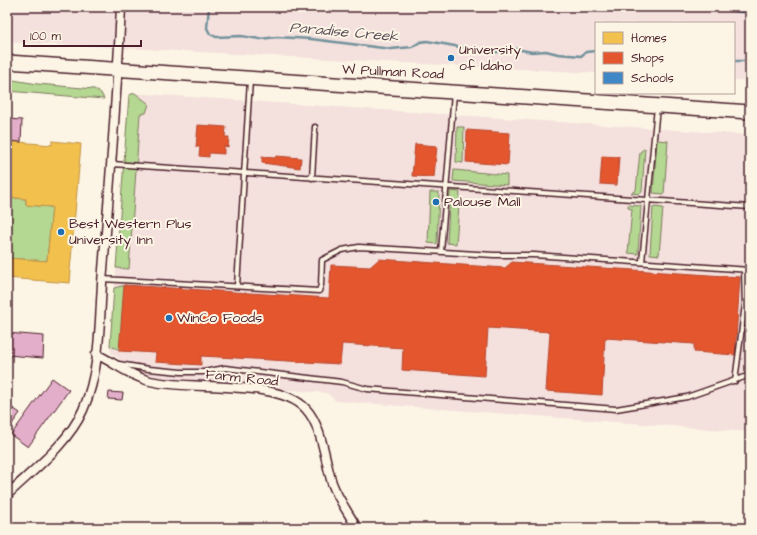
<svg xmlns="http://www.w3.org/2000/svg" width="757" height="535" viewBox="0 0 757 535" font-family="'Architects Daughter',sans-serif">
	<rect width="100%" height="100%" fill="#fcf5e5"/>
	<filter id="ink" filterUnits="userSpaceOnUse"><feTurbulence type="fractalNoise" baseFrequency=".025" numOctaves="2"/><feDisplacementMap in="SourceGraphic" scale="8" xChannelSelector="R" yChannelSelector="G"/><feConvolveMatrix kernelMatrix="1 2 1 2 8 2 1 2 1" color-interpolation-filters="sRGB"/></filter>
	<g filter="url(#ink)">
		<!-- built -->
		<path fill="#f4e0dd" d="M7,7H750V81L734,80V23H596V73L7,42Z
			M130,93L750,135V432L336,401L327,393L149,379L111,353L110,346Z"/>
		<!-- green -->
		<path fill="#b4d792" stroke="#7f7b5e" d="M7,79L38,84L94,89L101,93L104,99L7,91Z
			M135,93L149,104L146,113L140,114L129,269L116,268L129,95Z
			M457,127H464L463,163L456,162Z
			M657,140L668,141L664,194L653,193Z
			M645,148L642,191L640,194L631,193L636,190L640,152Z
			M454,170L507,175V185L453,181Z
			M450,191L460,192L456,244L447,243Z
			M430,192H439L437,244L428,243Z
			M7,197L26,199V205L52,207L47,261L7,258Z
			M628,205L641,206L638,254L628,253L632,209L628,208Z
			M653,207L663,208L659,255L650,254Z
			M126,285L121,350L110,346L114,288Z"/>
		<!-- homes -->
		<path fill="#f2c14e" stroke="#c09044" d="M7,141L52,145V141L81,144L70,271H71L70,283L7,278V258L47,261L52,207L26,205V199L7,197Z"/>
		<!-- shops -->
		<path fill="#e4572e" stroke="#b6462d" d="M198,125L226,127L225,137H229L228,147L224,146V154L209,153V157L199,156L200,147H196Z
			M467,130L510,133L508,165L466,162Z
			M415,144L437,146L434,177L412,176Z
			M276,156L301,158L300,168L262,163V157L275,158Z
			M602,156L619,157L617,185L600,184Z
			M379,259L505,268L512,262L740,277L735,355L694,352V344L605,338L602,395L546,391L550,332L488,328L485,376L402,370L403,348L342,344L340,364L201,356V365L155,362L156,353L119,351L124,285L329,298L331,265L370,267Z"/>
		<!-- schools -->
		<path fill="#3f88c5" stroke="#426897" d="M728,7H750L749,13L727,11Z"/>
		<g fill="none" stroke-linecap="round" stroke-linejoin="round">
			<!-- stream -->
			<path stroke="#73929c" stroke-width="2.5" d="M209,7L207,28L210,34L216,37L241,36L260,39L277,37L311,39L391,49L412,47L420,42L427,41L488,52H498L511,48L532,52L546,51L558,54L581,56L586,52L596,51
				M734,61H750"/>
		</g>
		<!-- building -->
		<path fill="#e3aec9" stroke="#4a1f2b" d="M7,119L22,120L21,142L7,141Z
			M7,333L44,336L43,358L7,355Z
			M52,378L69,390L28,447L11,435Z
			M109,392L123,393L122,400L108,399Z
			M7,404L20,413L7,431Z"/>
		<g fill="none" stroke-linecap="round" stroke-linejoin="round">
			<!-- lane casing -->
			<g stroke="#4a1f2b" stroke-width="7">
				<path id="lane" d="M112,164L750,207
					M312,178L315,127
					M441,252L454,93
					M642,262L657,107
					M102,279L319,291L321,285L322,260L342,250L359,247L494,255H534L750,270
					M237,286L250,80
					M119,364L149,369L181,372H204L225,368L342,382L367,389L616,409L687,397L750,375
					M735,381L745,304L744,270"/>
			</g>
			<!-- street casing -->
			<g stroke="#4a1f2b" stroke-width="11">
				<path id="street" d="M96,354C115,363 130,376 150,381C190,391 278,378 306,409C322,426 325,461 332,483C338,499 349,514 357,528
					M7,495C33,470 68,444 83,410C102,367 99,315 103,270C110,182 117,95 121,7
					M7,523L11,528"/>
			</g>
			<!-- primary casing -->
			<g stroke="#4a1f2b" stroke-width="16">
				<path id="primary" d="M7,62C255,80 502,94 750,112"/>
			</g>
			<!-- lane -->
			<use href="#lane" stroke="#fcf5e5" stroke-width="4"/>
			<!-- street -->
			<use href="#street" stroke="#fcf5e5" stroke-width="8"/>
			<!-- primary -->
			<use href="#primary" stroke="#fcf5e5" stroke-width="13"/>
		</g>
	</g>
	<!-- markers -->
	<g fill="#1f6fb2" stroke="#fcf5e5" stroke-width="1.5">
		<circle cx="451" cy="58" r="4"/>
		<circle cx="436" cy="202" r="4"/>
		<circle cx="61" cy="232" r="4"/>
		<circle cx="169" cy="318" r="4"/>
	</g>
	<g text-anchor="middle" dominant-baseline="central" stroke-width="4" stroke-linejoin="round" paint-order="stroke">
		<!-- poi labels -->
		<g font-size="14" fill="#4a1f2b" stroke="#fcf5e5" text-anchor="start">
			<text x="459" y="50">University<tspan x="459" dy="16">of Idaho</tspan></text>
			<text x="444" y="202">Palouse Mall</text>
			<text x="69" y="224">Best Western Plus<tspan x="69" dy="16">University Inn</tspan></text>
			<text x="177" y="318">WinCo Foods</text>
		</g>
		<!-- street labels -->
		<g font-size="14" fill="#4a1f2b" stroke="#fcf5e5">
			<text transform="translate(393 72) rotate(3)">W Pullman Road</text>
			<text transform="translate(242 378) rotate(6)">Farm Road</text>
		</g>
		<!-- water labels -->
		<g font-size="15" font-style="italic" fill="#5b4f5a" stroke="#fcf5e5">
			<text transform="translate(344 32) rotate(5)">Paradise Creek</text>
		</g>
	</g>
	<!-- margin -->
	<rect width="757" height="535" fill="none" stroke="#fcf5e5" stroke-width="24"/>
	<rect x="12" y="12" width="733" height="511" fill="none" stroke="#4a1f2b" stroke-width="1.5" filter="url(#ink)"/>
	<!-- legend -->
	<rect x="595" y="22" width="140" height="72" fill="#fcf5e5" stroke="#b59f9b"/>
	<rect x="603" y="32" width="20" height="12" fill="#f2c14e" stroke="#b59f9b"/>
	<text x="631" y="42" font-size="12" fill="#4a1f2b">Homes</text>
	<rect x="603" y="52" width="20" height="12" fill="#e4572e" stroke="#b59f9b"/>
	<text x="631" y="62" font-size="12" fill="#4a1f2b">Shops</text>
	<rect x="603" y="72" width="20" height="12" fill="#3f88c5" stroke="#b59f9b"/>
	<text x="631" y="82" font-size="12" fill="#4a1f2b">Schools</text>
	<!-- scale -->
	<path d="M24 40v6h117v-6" fill="none" stroke="#4a1f2b" stroke-width="2"/>
	<text x="30" y="40" font-size="12" fill="#4a1f2b" stroke="#fcf5e5" stroke-width="3" paint-order="stroke">100 m</text>
</svg>
